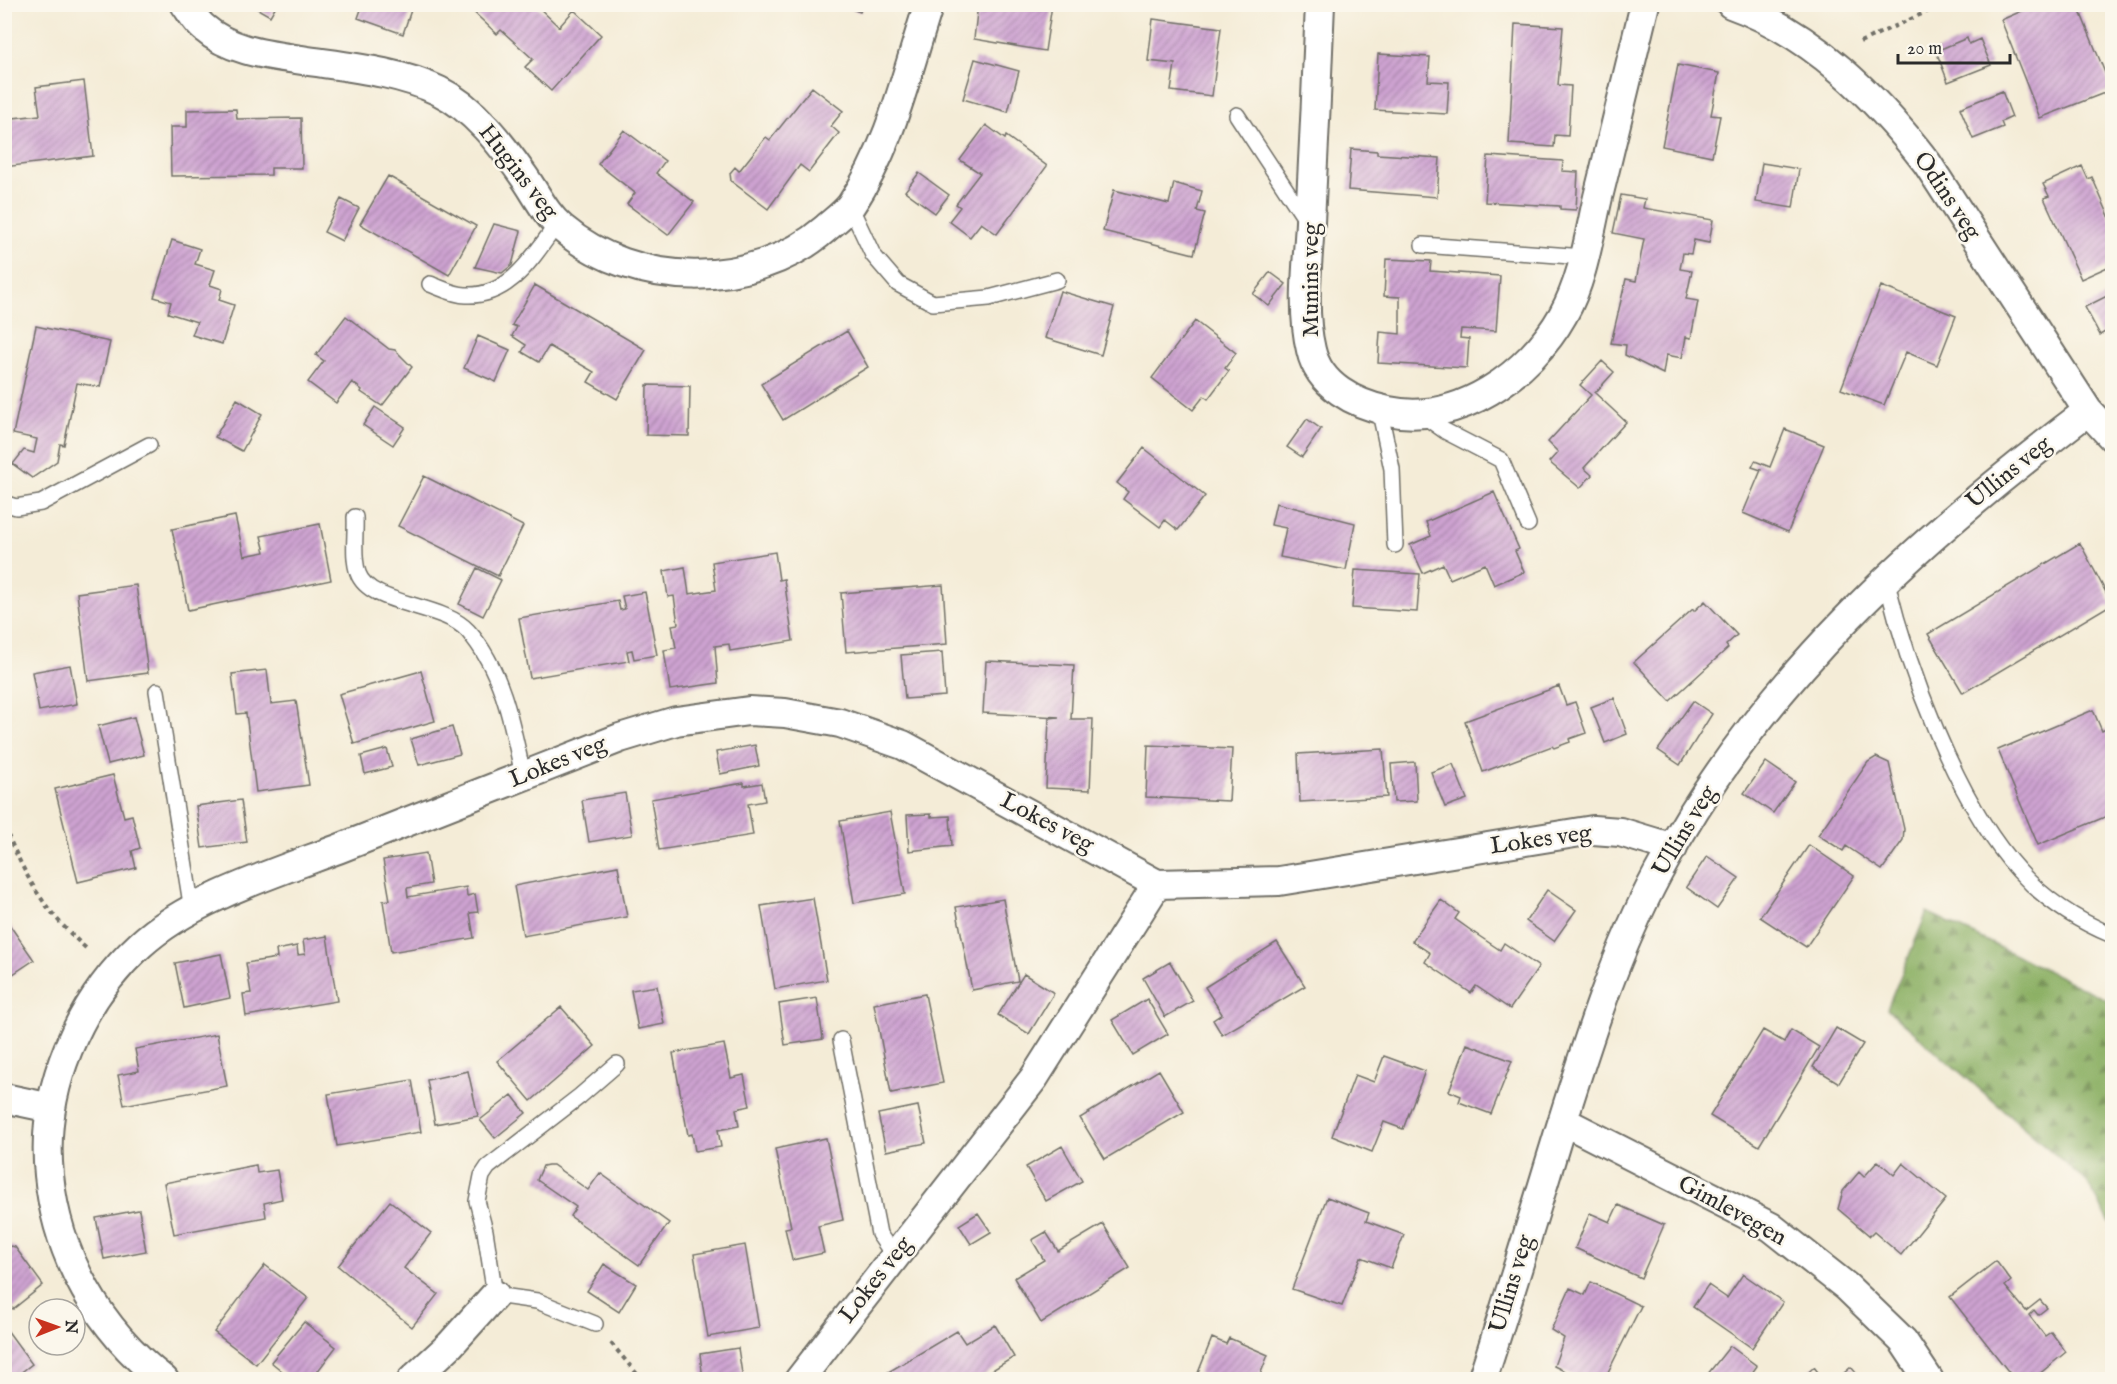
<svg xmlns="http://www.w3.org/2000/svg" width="2117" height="1384" viewBox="0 0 2117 1384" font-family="'IM FELL English',serif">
	<defs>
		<pattern id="forest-firs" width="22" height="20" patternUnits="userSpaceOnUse" patternTransform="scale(1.5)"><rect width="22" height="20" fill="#8cb065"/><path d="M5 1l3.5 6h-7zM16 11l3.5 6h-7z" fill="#738f53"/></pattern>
		<pattern id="building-hatch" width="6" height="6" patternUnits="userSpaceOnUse" patternTransform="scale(1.5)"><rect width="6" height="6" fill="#cea3d1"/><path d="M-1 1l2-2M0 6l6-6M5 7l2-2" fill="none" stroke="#a785aa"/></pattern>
	</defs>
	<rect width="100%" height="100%" fill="#fbf7ec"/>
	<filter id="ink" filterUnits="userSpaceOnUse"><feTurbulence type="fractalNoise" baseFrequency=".0167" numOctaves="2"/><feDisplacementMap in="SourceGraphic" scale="12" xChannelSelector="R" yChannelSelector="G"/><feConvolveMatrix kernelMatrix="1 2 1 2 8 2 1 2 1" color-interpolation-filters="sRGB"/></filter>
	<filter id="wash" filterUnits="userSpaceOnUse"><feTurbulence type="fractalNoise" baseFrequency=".008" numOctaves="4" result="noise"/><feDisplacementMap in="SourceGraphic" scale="24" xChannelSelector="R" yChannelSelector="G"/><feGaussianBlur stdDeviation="1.35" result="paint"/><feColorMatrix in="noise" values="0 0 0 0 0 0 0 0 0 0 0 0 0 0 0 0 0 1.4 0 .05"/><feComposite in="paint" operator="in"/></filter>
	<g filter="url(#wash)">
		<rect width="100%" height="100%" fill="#f4ecd7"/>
		<!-- forest -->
		<path fill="url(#forest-firs)" stroke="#5c6e48" stroke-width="1.5" d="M1927,912L2112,1002V1226L2087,1182L1887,1009Z"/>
		<g id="blocks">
			<!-- building -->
			<path fill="url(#building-hatch)" d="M249,4H277L270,16Z
				M363,4H413L403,34L358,18Z
				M465,4H535L559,27L574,10L601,35L551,91L525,67L533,59L501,30L497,34Z
				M838,4H863L860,12Z
				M978,4L1052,5L1045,51L974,39Z
				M2038,4H2077L2112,90L2040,118L2001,20Z
				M1153,19L1221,28L1212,96L1171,91L1175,64L1148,61Z
				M1515,24L1563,27L1558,85L1571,86L1568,136L1555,135L1554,147L1509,144Z
				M1967,38L1969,44L1980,39L1991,65L1948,82L1936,51Z
				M1378,54L1430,57L1428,81L1449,82L1447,114L1375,110Z
				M975,59L1019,71L1008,112L963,99Z
				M1678,65L1719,73L1711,115L1720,116L1712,156L1662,146Z
				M84,81L93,156L4,167V119L40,115L36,87Z
				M812,87L843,111L831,126L839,133L809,172L800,165L768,209L731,181L730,173L735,167L739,171L766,137L770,140Z
				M2002,91L2012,117L2001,122L2003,127L1973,139L1960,108Z
				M236,109L237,119L301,118L302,168H271V175L171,176L170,127H187V110Z
				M986,125L1005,139L1006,136L1047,166L997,234L981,223L970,237L949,221L960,207L956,204L980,173L960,160Z
				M624,130L665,161L656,173L694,202L668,235L627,204L635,193L598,164Z
				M1351,149L1377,151V154L1440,158L1437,197L1348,190Z
				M1488,156L1563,161L1562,171L1578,172L1576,210L1560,209V206L1485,202Z
				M1762,163L1799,169L1793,208L1756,202Z
				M2082,166L2088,179L2092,177L2112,223V265L2081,279L2044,198L2049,196L2043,184Z
				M919,173L949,195L935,213L905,191Z
				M388,176L476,226L449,275L360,224Z
				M1174,183L1202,191L1197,211L1205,213L1194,254L1103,231L1114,190L1169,204Z
				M1621,195L1645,199L1643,208L1713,220L1709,243L1694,240L1691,254L1683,253L1680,269L1692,271L1686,299L1698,301L1691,338L1686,337L1682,358L1666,355L1663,374L1625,355L1626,345L1611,343L1626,279L1636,281L1644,239L1613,233Z
				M341,199L359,208L342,241L324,232Z
				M494,224L521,231L512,265L502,273L475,267Z
				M172,240L200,249L195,264L215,270L210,285L222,289L219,300L234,305L222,344L192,335L197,322L168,313L171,302L154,297Z
				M1386,259L1431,261L1430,271L1500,276L1496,331L1461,329L1460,338L1469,339L1467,368L1378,363L1380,332L1400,334V297L1384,296Z
				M1270,272L1286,284L1269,306L1253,294Z
				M535,285L646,350L617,399L588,382L594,372L549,346L539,362L522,352L526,345L512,336L517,327L512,325Z
				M1881,286L1956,316L1937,365L1906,352L1884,405L1841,389Z
				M1060,291L1114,307L1101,355L1045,338Z
				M2111,294L2112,328L2100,335L2085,307Z
				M346,316L389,349L395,350L412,367L382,406L361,392L362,390L352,382L336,403L308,382L324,361L316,355Z
				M1195,321L1236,353L1225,368L1229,371L1208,399L1204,396L1193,410L1152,378Z
				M36,326L110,342L100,387L77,383L64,445L60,444L57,461L32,478L13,464L24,450L34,453L37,439L13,434Z
				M847,331L868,367L783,420L761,384Z
				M478,336L510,350L496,382L464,368Z
				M1602,361L1614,372L1595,393L1626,422L1584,468L1592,475L1580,488L1549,462L1558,452L1548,442L1591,395L1580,385Z
				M647,385L690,386L689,436L646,435Z
				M237,399L262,414L242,451L215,437Z
				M375,407L405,427L393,445L363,425Z
				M1307,419L1321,429L1302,457L1287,447Z
				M1785,429L1824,445L1788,532L1743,513L1761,470L1752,467L1755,461L1770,467Z
				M1144,448L1205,496L1178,530L1165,520L1160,527L1123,499L1128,492L1117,483Z
				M424,476L523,526L498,576L398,526Z
				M1494,492L1519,549L1515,551L1524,572L1494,585L1485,564L1450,579L1443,564L1423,573L1410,545L1431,536L1426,522Z
				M1276,503L1355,523L1346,570L1280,557L1286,528L1271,525Z
				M235,516L244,556L265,552L261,536L320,524L331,580L188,610L172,529Z
				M2080,543L2112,604L1963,693L1928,634Z
				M775,552L779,580L784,579L793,641L730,651L729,644L715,646L718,683L670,690L664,650L676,648L672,625L678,624L674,596L668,597L664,571L685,567L689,594L716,590L712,562Z
				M477,568L501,580L483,616L459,604Z
				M1355,570L1420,574L1417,612L1352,608Z
				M136,585L148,673L88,681L77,593Z
				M943,585L947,644L846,652L841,593Z
				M645,592L657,655L634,659L632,650L627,651L629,661L530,678L519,618L618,601L620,610L625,609L622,596Z
				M1705,601L1737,635L1726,645L1728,648L1670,701L1634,662L1693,609L1694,611Z
				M942,652L945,696L905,699L901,655Z
				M986,661L1074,665L1071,719H1093L1090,790L1046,788L1049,718L1059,717L983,713Z
				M70,665L77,704L39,711L32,672Z
				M267,670L271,704L296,701L309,785L256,792L246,713L237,714L232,674Z
				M421,671L435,721L354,744L339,694Z
				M1559,686L1566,705L1575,702L1586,733L1569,739L1570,742L1554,748L1552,746L1483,772L1465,721Z
				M1614,698L1627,734L1605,743L1591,707Z
				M1693,701L1712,714L1680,765L1658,750Z
				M2093,710L2102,731L2106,729L2112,743V814L2038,845L1998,750Z
				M134,717L144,755L108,764L98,726Z
				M452,727L460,754L419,765L411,739Z
				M755,745L759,766L720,774L716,752Z
				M1148,745L1232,749L1229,801L1146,797Z
				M387,749L392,767L365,774L361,756Z
				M1383,749L1387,797L1300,802L1298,754Z
				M1876,757L1889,763L1904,829L1903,840L1882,870L1846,846L1843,851L1818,835L1868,762Z
				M1415,762L1417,801L1394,802L1391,764Z
				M1766,762L1795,782L1773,813L1744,793Z
				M1453,764L1467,799L1445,807L1431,772Z
				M113,775L124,817L132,815L140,848L132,851L136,868L78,882L55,789Z
				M744,783V786L762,783L765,801L748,804L753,835L659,850L651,799Z
				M625,793L632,835L589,842L582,800Z
				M241,800L247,842L202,848L196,806Z
				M890,812L905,894L854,903L840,821Z
				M931,814V817L950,816L952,846L909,851L907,815Z
				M1809,845L1854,876L1806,947L1760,917Z
				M426,853L431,884L407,888L408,897L466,887L467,896L475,894L478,912L470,913L474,938L391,952L383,901L390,900L383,860Z
				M1707,856L1739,878L1717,909L1686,887Z
				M618,866L627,917L523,936L514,886Z
				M1547,890L1576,910L1554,941L1526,921Z
				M813,898L827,980L775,989L761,906Z
				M1003,899L1018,981L972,990L956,907Z
				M1441,900L1459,913L1455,919L1476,934L1500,950L1504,943L1539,967L1510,1009L1476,986L1471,993L1425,962L1430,953L1412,941Z
				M4,917L34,960L4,980Z
				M327,936L337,1001L246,1016L243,994L251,993L246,963L277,958L276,950L297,946L298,955L305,954L303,940Z
				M1277,942L1305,986L1222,1035L1213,1020L1222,1014L1205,987Z
				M221,954L230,998L184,1008L175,963Z
				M1170,962L1193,1001L1165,1017L1143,978Z
				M1024,974L1054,993L1029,1034L998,1015Z
				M657,986L664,1024L638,1029L631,990Z
				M925,994L943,1083L891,1093L874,1004Z
				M817,998L823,1039L785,1045L779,1004Z
				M1147,999L1168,1034L1133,1055L1112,1020Z
				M561,1007L595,1046L531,1101L497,1061Z
				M1836,1028L1863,1044L1839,1083L1813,1067Z
				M1763,1030L1784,1042L1791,1030L1819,1047L1759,1146L1710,1116Z
				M217,1034L227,1086L124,1105L118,1075L139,1071L135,1049Z
				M724,1044L731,1078L744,1075L750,1106L736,1109L739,1126L718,1130L721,1147L695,1151L692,1134L688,1135L673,1053Z
				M1467,1044L1512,1061L1491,1114L1459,1102L1461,1096L1449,1091Z
				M1384,1056L1425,1071L1403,1129L1384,1122L1372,1152L1332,1136L1355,1075L1374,1082Z
				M1159,1070L1184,1112L1105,1159L1080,1118Z
				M468,1071L478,1116L435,1124L427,1080Z
				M412,1080L421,1132L337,1146L328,1094Z
				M512,1095L526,1113L495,1138L480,1120Z
				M918,1106L926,1143L886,1151L878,1114Z
				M826,1138L843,1220L818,1226L824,1253L792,1260L785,1228L791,1227L775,1149Z
				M1062,1146L1082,1181L1046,1201L1026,1167Z
				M1878,1161L1894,1175L1903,1163L1946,1199L1901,1255L1874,1232L1870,1236L1838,1209L1843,1191L1859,1172L1864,1177Z
				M256,1165L257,1173L277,1170L282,1199L264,1203L266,1217L174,1234L164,1183Z
				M548,1165H553L588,1190L600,1173L669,1223L639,1265L570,1216L576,1207L537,1180L543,1166Z
				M1327,1197L1369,1213L1366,1221L1404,1235L1391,1268L1361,1257L1342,1306L1292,1289Z
				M390,1201L431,1233L404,1268L438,1294L412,1327L338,1266Z
				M1618,1205L1664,1225L1641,1278L1575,1248L1590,1213L1610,1222Z
				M139,1210L146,1251L104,1259L96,1218Z
				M978,1213L991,1232L971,1244L959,1225Z
				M1103,1224L1130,1268L1041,1323L1014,1278L1044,1260L1032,1240L1046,1232L1058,1251Z
				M745,1245L759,1328L708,1337L694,1254Z
				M11,1246L15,1247L43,1285L13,1309L4,1302V1250Z
				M1996,1261L2011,1281L2005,1286L2026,1311L2040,1300L2047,1308L2038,1315L2034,1310L2029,1315L2045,1336L2051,1332L2066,1352L2032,1380H2015L1950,1297Z
				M604,1264L636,1284L619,1312L587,1291Z
				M265,1265L308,1298L256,1364L214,1332Z
				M1743,1274L1783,1302L1752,1348L1693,1307L1708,1285L1727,1298Z
				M1591,1282L1641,1306L1604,1380H1583L1554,1366L1564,1338L1551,1330L1570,1288L1585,1295Z
				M304,1322L336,1347L311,1380H293L271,1362Z
				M995,1325L1014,1357L976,1380H889L885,1374L957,1331L965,1343Z
				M7,1330L32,1364L11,1380H4Z
				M1212,1338L1226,1344L1229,1338L1268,1355L1258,1380H1212L1198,1373Z
				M1730,1346L1757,1366L1747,1380H1703Z
				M738,1348L743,1380H703L700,1354Z
				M1814,1367L1824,1380H1800Z
				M1851,1367L1862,1380H1836Z"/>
		</g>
	</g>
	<g filter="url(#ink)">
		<use href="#blocks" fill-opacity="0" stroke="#716f67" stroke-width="1.5"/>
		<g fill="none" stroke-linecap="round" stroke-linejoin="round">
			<!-- service casing -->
			<g stroke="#716f67" stroke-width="18">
				<path id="service" d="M1237,115L1308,223
					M850,206L873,255L898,284L933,303L989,298L1057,280
					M1423,245L1584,257
					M430,284C441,288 454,295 466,295C511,297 534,255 557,224
					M1379,408L1392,469L1395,545
					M1421,414L1445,431L1501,460L1528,524
					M4,503L16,507L41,503L149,445
					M355,517C356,534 352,557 358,573C369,606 443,603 468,631C503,670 513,728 523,776
					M1886,579C1908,669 1956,802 2019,871C2044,899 2078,921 2112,935
					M157,691L192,910
					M841,1040L879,1234L894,1256
					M595,1324L537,1301L495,1295L485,1231L477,1201L482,1176L488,1167L580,1096L617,1064"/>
			</g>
			<!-- minor casing -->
			<g stroke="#716f67" stroke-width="32">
				<path id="minor" d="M185,4C191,12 196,22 204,28C230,51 269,55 302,60C348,67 397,71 439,91C474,108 501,144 523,175C536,193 545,214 562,228C634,289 754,291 825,229C834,221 844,214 851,205C891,146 907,71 929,4
					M1320,4C1317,77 1314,149 1310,222C1308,263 1301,309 1311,350C1319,386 1355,404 1388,411C1458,426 1530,374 1563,315C1583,280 1589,236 1598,197C1614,133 1629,69 1645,4
					M1731,4C1812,33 1876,97 1927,163L2088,411L2112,437
					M4,1098L51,1108
					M1563,1121L1771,1227L1847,1287L1903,1341L1929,1380
					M164,1380C99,1330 57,1256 49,1175C40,1090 78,1002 140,945C188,900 277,872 338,849C432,812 526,775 620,738L676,721L749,711L785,713L840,723L903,745L1157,884L1279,881L1593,830L1620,832L1673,848
					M412,1380L450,1345L495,1295
					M799,1380L1034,1078L1157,884
					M1482,1380C1510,1295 1535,1211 1561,1126C1588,1040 1615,953 1658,873C1760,681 1916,541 2088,411"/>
			</g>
			<!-- path -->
			<path stroke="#716f67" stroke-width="4" stroke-dasharray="4.5 4.5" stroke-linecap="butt" d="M1860,42L1944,4
				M4,826C27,880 43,910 88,950
				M611,1343L642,1380"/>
			<!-- service -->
			<use href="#service" stroke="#fff" stroke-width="15"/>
			<!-- minor -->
			<use href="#minor" stroke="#fff" stroke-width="28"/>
		</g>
	</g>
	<g text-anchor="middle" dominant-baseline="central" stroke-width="5" stroke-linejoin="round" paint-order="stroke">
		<!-- street labels -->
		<g font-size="24" fill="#2b2b2b" stroke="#fbf7ec">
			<text transform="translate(518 172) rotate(52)">Hugins veg</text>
			<text transform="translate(1947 196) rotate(56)">Odins veg</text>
			<text transform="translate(1311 280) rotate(-90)">Munins veg</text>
			<text transform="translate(2009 473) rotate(-39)">Ullins veg</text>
			<text transform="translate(558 762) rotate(-22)">Lokes veg</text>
			<text transform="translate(1047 823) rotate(28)">Lokes veg</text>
			<text transform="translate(1685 831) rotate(-59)">Ullins veg</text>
			<text transform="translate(1541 840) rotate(-8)">Lokes veg</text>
			<text transform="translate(1732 1211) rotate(29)">Gimlevegen</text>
			<text transform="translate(876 1280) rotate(-52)">Lokes veg</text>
			<text transform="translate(1512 1284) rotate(-73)">Ullins veg</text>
		</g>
	</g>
	<!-- margin -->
	<rect width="2117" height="1384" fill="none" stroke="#fbf7ec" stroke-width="24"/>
	<!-- north arrow -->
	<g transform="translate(57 1327) rotate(89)"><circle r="28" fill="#fbf7ec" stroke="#a8a59f" stroke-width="1.5"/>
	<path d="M0-4.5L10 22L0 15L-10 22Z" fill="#c8321e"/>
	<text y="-9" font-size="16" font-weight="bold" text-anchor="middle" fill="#2b2b2b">N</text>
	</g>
	<!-- scale -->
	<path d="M1898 54v9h112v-9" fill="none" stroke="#2b2b2b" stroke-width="3"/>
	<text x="1907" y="54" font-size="18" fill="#2b2b2b" stroke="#fbf7ec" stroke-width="4.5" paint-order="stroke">20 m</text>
</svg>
